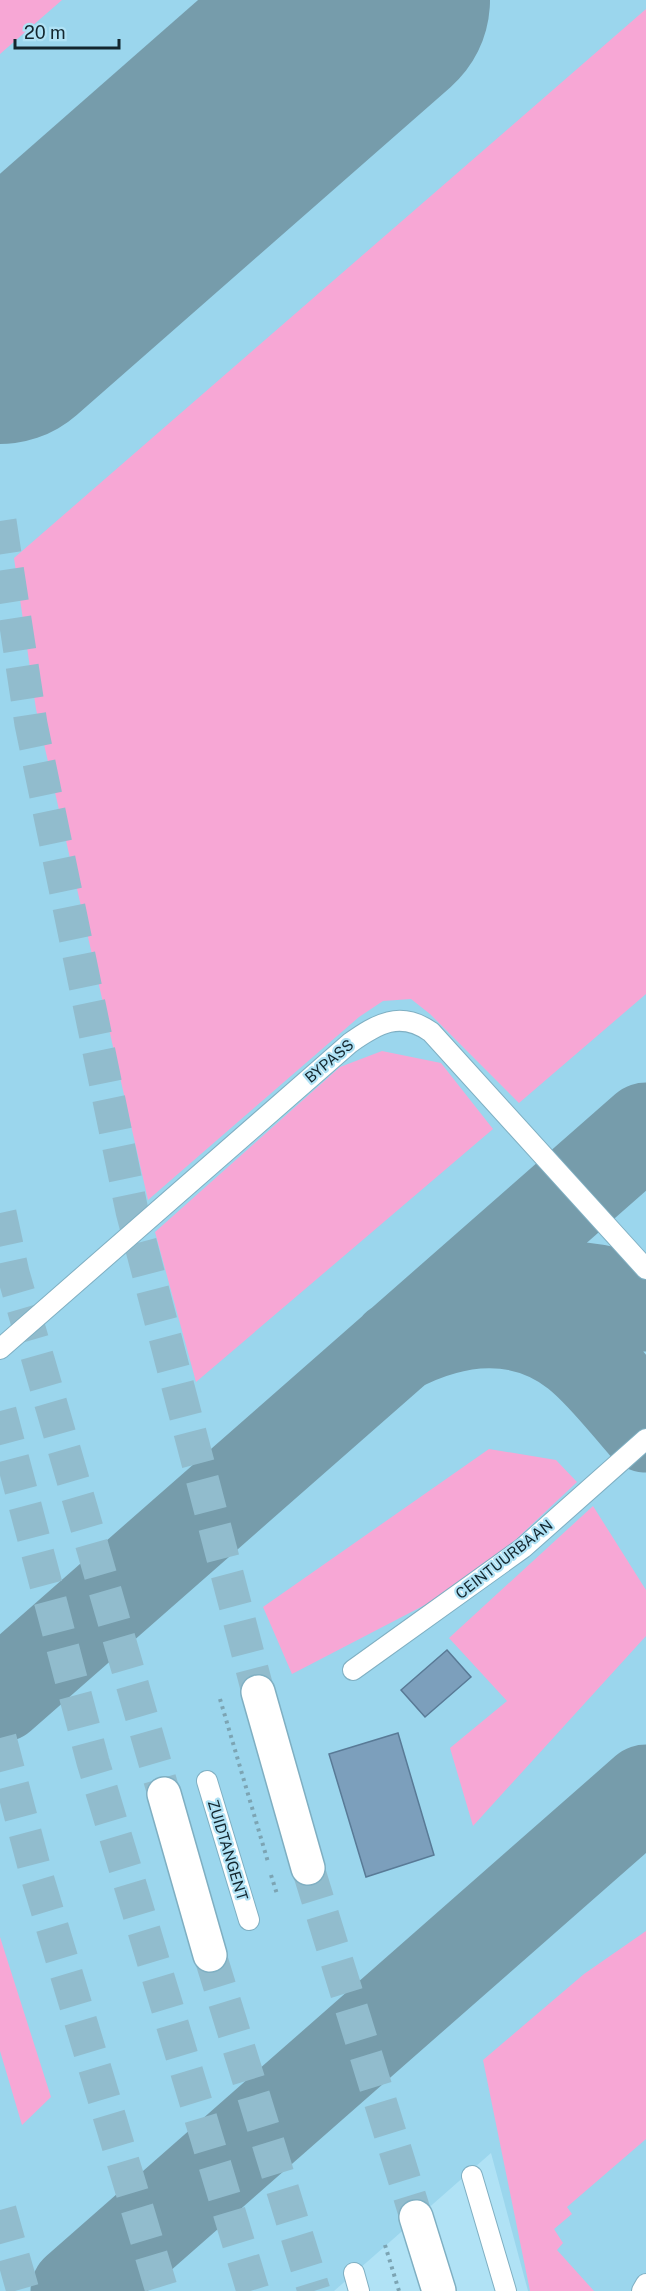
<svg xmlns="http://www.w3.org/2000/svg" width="646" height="2291" viewBox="0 0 646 2291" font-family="'Public Sans',sans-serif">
	<rect width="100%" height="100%" fill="#b0e2f5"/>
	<!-- built -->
	<path fill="#9bd6ed" d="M0,0H646V2291H528L491,2153L334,2291H0Z"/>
	<!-- green -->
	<path fill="#f7a7d5" d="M0,0H62L0,54Z
		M646,9V994L519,1103L430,1014L411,999L383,1001L359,1017L148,1200L36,709L14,558Z
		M382,1051L441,1063L493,1129L196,1382L155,1232L340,1067Z
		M489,1449L556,1460L577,1482L473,1580L292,1674L263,1607Z
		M593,1506L646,1590V1636L473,1826L450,1748L507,1701L449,1638Z
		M646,1931V2139L567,2207L572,2214L554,2229L563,2243L557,2250L594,2291H530L483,2060L584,1974Z
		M0,1937L51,2097L22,2125L0,2051Z"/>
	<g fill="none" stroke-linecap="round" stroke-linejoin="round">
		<!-- taxiway -->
		<path stroke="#769cab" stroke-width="93" d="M478,1300C533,1281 592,1283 646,1305
			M397,1347C456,1316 522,1309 577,1352C603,1373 624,1401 646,1426
			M0,1696L646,1129
			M77,2291L646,1791"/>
		<!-- runway -->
		<path stroke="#769cab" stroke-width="232" d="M0,328L374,0"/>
	</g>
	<!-- building -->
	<path fill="#7c9fbc" stroke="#597a96" stroke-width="1.5" d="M447,1650L471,1677L425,1717L401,1690Z
		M398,1733L434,1855L366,1877L329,1754Z"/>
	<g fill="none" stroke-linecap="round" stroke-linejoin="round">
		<!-- tertiary-tunnel -->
		<path stroke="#91bccd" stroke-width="33" stroke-dasharray="33 16" stroke-linecap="butt" d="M0,521L31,724L132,1211L258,1692
			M0,1213L13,1273L164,1794
			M308,1868L416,2217
			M210,1955L314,2291"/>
		<!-- motorway-tunnel -->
		<path stroke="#91bccd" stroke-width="33" stroke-dasharray="33 16" stroke-linecap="butt" d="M0,1411L93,1762L253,2291
			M0,1738L35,1870L162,2291
			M0,2210L23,2291"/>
		<!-- service casing -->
		<g stroke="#7fafc2" stroke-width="22">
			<path id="service" d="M0,1349L350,1043C377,1024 400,1010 431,1032L646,1269
				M353,1670L523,1548L646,1439
				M207,1781L249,1920
				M472,2176L506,2291
				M354,2273L359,2291
				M642,2291L646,2284"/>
		</g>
		<!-- tertiary casing -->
		<g stroke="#7fafc2" stroke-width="36">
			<path id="tertiary" d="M258,1692L308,1868
				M164,1794L210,1955
				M416,2217L439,2291"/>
		</g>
		<!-- path -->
		<path stroke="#7ca4b3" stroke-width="4" stroke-dasharray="3 4.5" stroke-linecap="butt" d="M220,1699L268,1862
			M271,1875L277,1894
			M385,2245L399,2291"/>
		<!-- service -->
		<use href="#service" stroke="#fff" stroke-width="20"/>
		<!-- tertiary -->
		<use href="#tertiary" stroke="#fff" stroke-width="33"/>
	</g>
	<g text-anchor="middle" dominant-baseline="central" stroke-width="4.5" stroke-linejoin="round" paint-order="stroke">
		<!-- street labels -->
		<g font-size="15" fill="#13262e" stroke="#b0e2f5">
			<text transform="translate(329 1061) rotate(-40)">BYPASS</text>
			<text transform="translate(504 1559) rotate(-38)">CEINTUURBAAN</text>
			<text transform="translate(228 1850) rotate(73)">ZUIDTANGENT</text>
		</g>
	</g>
	<!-- scale -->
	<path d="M15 39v9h104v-9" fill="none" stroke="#13262e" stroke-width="3"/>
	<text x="24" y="39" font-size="18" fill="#13262e" stroke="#b0e2f5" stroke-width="4.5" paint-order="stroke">20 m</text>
</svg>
